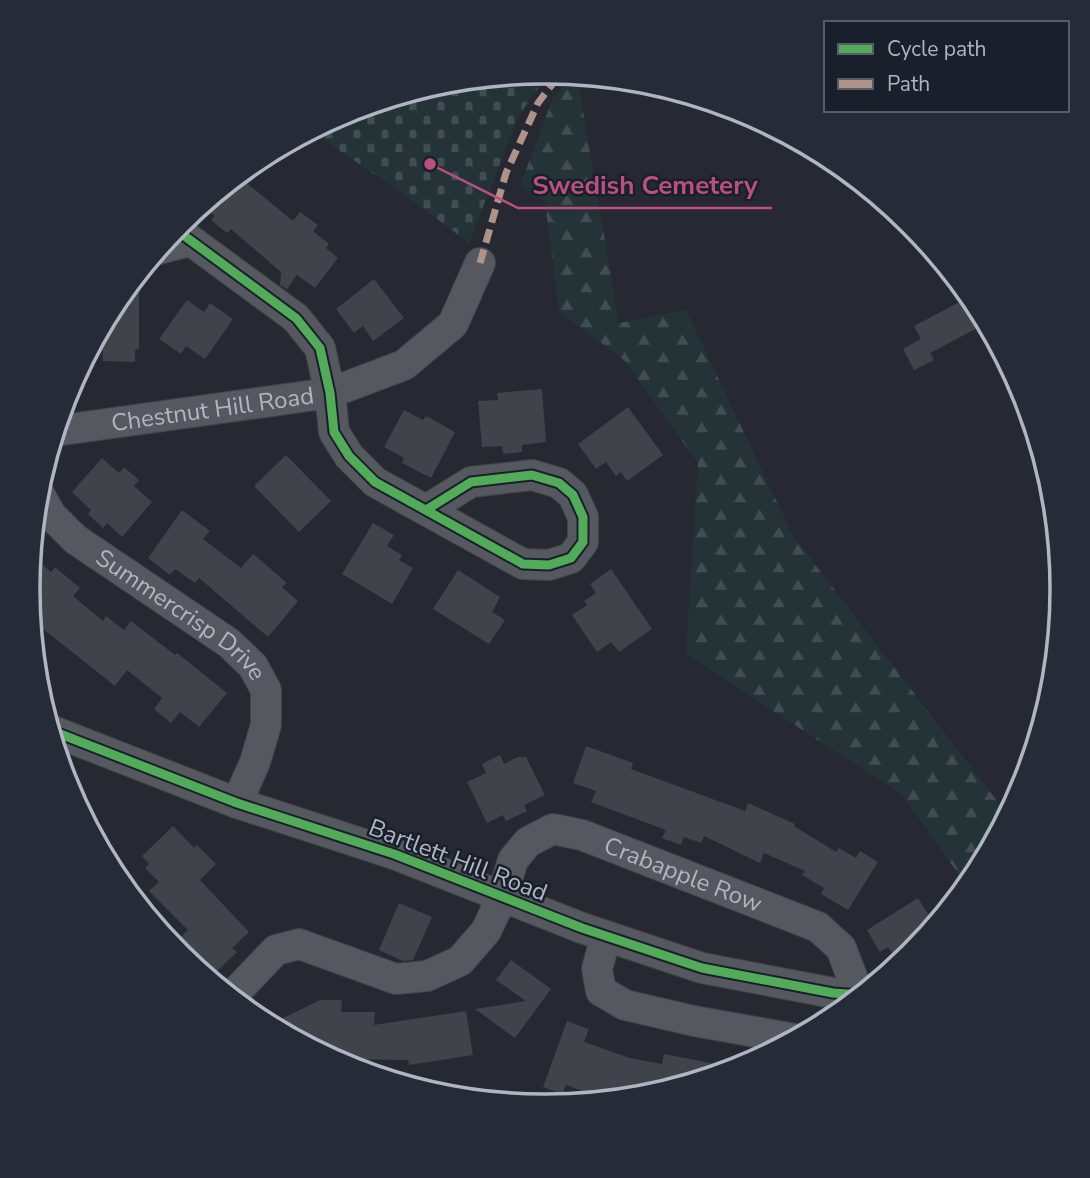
<svg xmlns="http://www.w3.org/2000/svg" width="1090" height="1178" viewBox="0 0 1090 1178" font-family="'Nunito Sans',sans-serif">
	<defs>
		<pattern id="forest-firs" width="22" height="20" patternUnits="userSpaceOnUse" patternTransform="scale(1.75)"><rect width="22" height="20" fill="#243336"/><path d="M5 1l3.5 6h-7zM16 11l3.5 6h-7z" fill="#414e51"/></pattern>
		<pattern id="cemetery-stones" width="16" height="16" patternUnits="userSpaceOnUse" patternTransform="scale(1.75)"><rect width="16" height="16" fill="#243336"/><path d="M2 7V4a2 2 0 0 1 4 0v3zM10 15v-3a2 2 0 0 1 4 0v3z" fill="#414e51"/></pattern>
	</defs>
	<rect width="100%" height="100%" fill="#262931"/>
	<!-- forest -->
	<path fill="url(#forest-firs)" d="M573,75L611,79L579,88L619,323L686,310L793,536L1008,815L975,877L967,886L902,795L686,654L698,463L624,360L559,311L545,202L520,186L553,98Z"/>
	<!-- cemetery -->
	<path fill="url(#cemetery-stones)" d="M545,72H549L518,117L469,243L409,198L311,131L348,111L445,82Z"/>
	<!-- building -->
	<path fill="#40434a" d="M238,176L293,221L300,212L318,225L313,231L329,244L326,248L338,258L315,288L297,275L287,289L280,285L281,272L231,229L227,233L211,220L215,216L201,205Z
		M374,279L404,318L373,341L363,326L354,333L336,309Z
		M124,291H139V349L135,350V362L103,361V350H90L115,301Z
		M967,298L981,326L930,353L934,360L914,370L903,349L921,339L914,326Z
		M187,300L204,312L210,303L233,319L205,359L186,346L181,354L159,339Z
		M542,389L546,442L522,445V452L503,454L502,446L482,447L478,401L498,400L497,393Z
		M628,407L663,455L627,481L621,472L616,476L606,462L596,469L578,444Z
		M404,410L423,420L426,416L455,432L431,478L402,463L404,458L384,447Z
		M286,455L331,501L299,532L254,486Z
		M102,458L119,473L124,467L139,480L134,486L152,502L122,537L107,523L103,528L88,514L91,510L72,492Z
		M182,510L210,531L203,539L241,568L253,554L287,583L282,587L298,601L268,637L199,578L195,583L175,569L170,575L148,558Z
		M373,523L394,535L387,546L402,555L399,560L413,568L392,604L342,574Z
		M31,555L51,572L55,567L80,588L73,596L103,621L106,616L124,630L131,621L175,655L177,653L227,693L199,727L180,712L171,723L154,709L162,698L127,670L115,686L42,628L33,638L28,589Z
		M611,569L652,629L619,652L611,642L597,652L572,615L587,605L584,601L596,593L590,584Z
		M458,570L500,597L492,612L505,620L489,644L433,609Z
		M586,746L633,763L631,769L745,811L748,803L795,824L794,826L836,852L839,848L856,858L860,851L878,862L848,910L821,894L824,888L802,875L805,871L764,853L760,863L704,836L701,843L684,837L681,845L662,838L666,830L591,802L596,791L573,783Z
		M500,755L504,764L518,757H526L545,795L524,805L527,811L506,821L503,815L487,823L467,782L486,773L482,764Z
		M173,826L194,848L197,845L216,864L200,880L249,932L232,948L237,952L212,976L191,954L186,958L173,944L188,930L149,891L159,882L145,868L149,864L142,856Z
		M918,898L935,925L910,955L899,964L888,947L880,952L867,930Z
		M399,903L432,917L413,960L403,961L379,950Z
		M511,960L551,989L515,1038L475,1009L526,1001L496,980Z
		M320,1000H342L341,1012H375L374,1025L466,1011L473,1055L409,1065L408,1060L333,1059L269,1025Z
		M567,1021L589,1029L584,1042L630,1058L662,1064L664,1054L737,1068L645,1096L607,1100L566,1085L562,1094L543,1087Z"/>
	<g fill="none" stroke-linecap="round" stroke-linejoin="round">
		<!-- street casing -->
		<g stroke="#42444a" stroke-width="32">
			<g id="street">
				<path d="M175,229L296,318L320,348L330,393L334,432L349,456L375,482L523,564L549,565L571,558L583,542V517L573,495L559,483L532,475L471,482L426,510"/>
				<path d="M159,249L190,241"/>
				<path id="s1" d="M55,431L330,393L404,365L453,324L480,263"/>
				<path id="s2" d="M38,492L51,515L75,539L229,643L253,666L266,690V725L255,762L237,803"/>
				<path d="M50,730L237,803L394,854L582,928L702,968L833,993L861,995"/>
				<path d="M606,936L597,969L601,991L625,1005L694,1021L795,1039"/>
				<path id="s3" d="M231,997L276,950L299,944L396,979L427,976L460,961L486,931L502,897L513,860L528,842L553,829L582,835L818,927L841,948L859,995"/>
			</g>
		</g>
		<!-- street -->
		<use href="#street" stroke="#56585f" stroke-width="30"/>
		<!-- quiet -->
		<path stroke="#af9288" stroke-width="7" stroke-dasharray="14 7" stroke-linecap="butt" d="M480,263L506,173L538,103L560,74"/>
		<!-- cycleway casing -->
		<g stroke="#1a202b" stroke-width="13">
			<path id="cycleway" d="M175,229L296,318L320,348L330,393L334,432L349,456L375,482L523,564L549,565L571,558L583,542V517L573,495L559,483L532,475L471,482L426,510
				M50,730L237,803L394,854L582,928L702,968L833,993L861,995"/>
		</g>
		<!-- cycleway -->
		<use href="#cycleway" stroke="#51ab58" stroke-width="9"/>
	</g>
	<g text-anchor="middle" dominant-baseline="central" stroke-width="5" stroke-linejoin="round" paint-order="stroke">
		<!-- street labels -->
		<g font-size="24" fill="#afb5c3" stroke="#1a202b">
			<text stroke="none"><textPath href="#s1" startOffset="159">Chestnut Hill Road</textPath></text>
			<text stroke="none"><textPath href="#s2" startOffset="191">Summercrisp Drive</textPath></text>
			<text transform="translate(458 860) rotate(21)">Bartlett Hill Road</text>
			<text stroke="none"><textPath href="#s3" startOffset="565">Crabapple Row</textPath></text>
		</g>
	</g>
	<!-- crop -->
	<path d="M0 0H1090V1178H0ZM40 589a505 505 0 1 1 1010 0a505 505 0 1 1-1010 0Z" fill="#262c37" fill-rule="evenodd"/>
	<path fill="none" stroke="#afb5c3" stroke-width="3.5" d="M40 589a505 505 0 1 1 1010 0a505 505 0 1 1-1010 0Z"/>
	<!-- callouts -->
	<path fill="none" stroke="#bb4f7f" stroke-width="2.5" d="M430 164L518 208H772"/>
	<circle fill="#bb4f7f" stroke="#1a202b" stroke-width="2.5" cx="430" cy="164" r="7"/>
	<g font-size="26" text-anchor="middle" font-weight="bold" fill="#bb4f7f" stroke="#1a202b" stroke-width="5" stroke-linejoin="round" paint-order="stroke">
		<text x="645" y="194">Swedish Cemetery</text>
	</g>
	<!-- legend -->
	<rect x="824" y="21" width="245" height="91" fill="#1a202b" stroke="#565c68" stroke-width="2"/>
	<rect x="838" y="44" width="35" height="10" fill="#51ab58" stroke="#565c68" stroke-width="2"/>
	<text x="887" y="56" font-size="21" fill="#afb5c3">Cycle path</text>
	<rect x="838" y="79" width="35" height="10" fill="#af9288" stroke="#565c68" stroke-width="2"/>
	<text x="887" y="91" font-size="21" fill="#afb5c3">Path</text>
</svg>
